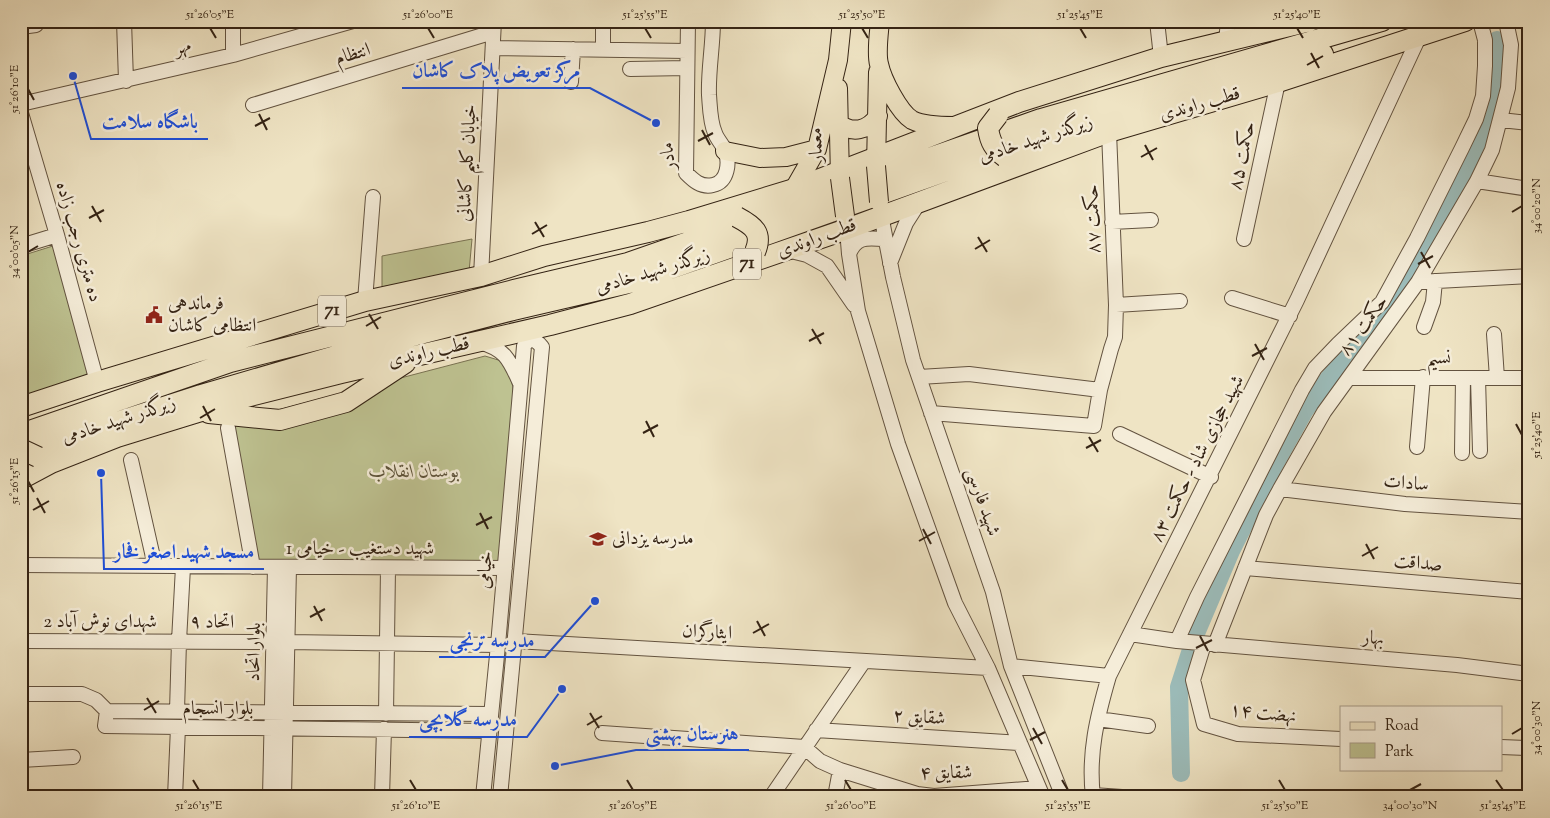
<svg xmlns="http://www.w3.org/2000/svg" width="1550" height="818" viewBox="0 0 1550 818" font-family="'Sorts Mill Goudy',Amiri,serif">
	<rect width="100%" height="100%" fill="#efe4c4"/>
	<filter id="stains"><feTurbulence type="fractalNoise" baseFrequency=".004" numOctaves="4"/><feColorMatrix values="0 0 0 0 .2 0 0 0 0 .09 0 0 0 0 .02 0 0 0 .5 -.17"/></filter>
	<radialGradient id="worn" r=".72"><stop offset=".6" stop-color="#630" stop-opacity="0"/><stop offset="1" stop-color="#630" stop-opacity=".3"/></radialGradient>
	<!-- green -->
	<path fill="#bec291" stroke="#797252" d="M472,239L469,272L382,287V256Z
		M56,245L89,379L21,399V256Z
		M485,356L505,362L513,387L505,568L248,562L228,423Z"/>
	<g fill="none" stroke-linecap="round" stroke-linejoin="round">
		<!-- river -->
		<path stroke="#9cbdbb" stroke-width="18" d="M1181,773L1179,687L1197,631L1231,551L1275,464L1305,410L1332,374L1385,313L1403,285L1474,159L1493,112L1498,82L1497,40"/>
		<!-- minor casing -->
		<g stroke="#635340" stroke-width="16">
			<path id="minor" d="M124,21L126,81
				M603,21V49
				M688,21L686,173C693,180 701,188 713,185C728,182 730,162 725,150C722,144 717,139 715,133C710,122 710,107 709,95C708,71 713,46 713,21
				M1157,21L1161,57
				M21,27L36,25V21
				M1226,42L1228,21
				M493,48L687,51
				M233,55V21
				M630,69L687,68
				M571,82L573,49
				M21,104L233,55L353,21
				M253,105L493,32
				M21,113L57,235L97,382
				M1501,120L1529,123
				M1477,181L1529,189
				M881,215L893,277L913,360L993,592L1011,666L1063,797
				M1112,222L1151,220
				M847,229L849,254L858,311L898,444L955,603L988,668L1043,797
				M1244,239L1278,82
				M21,246L57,235
				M787,250L807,255L827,266L854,305
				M849,254C857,234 870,239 885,239
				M890,263L906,223L920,201
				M481,276L494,21
				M1418,282L1529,276
				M1232,298L1290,316
				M365,301L373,197
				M1116,305L1180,301
				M1424,327L1433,302L1435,281
				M1494,334L1497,378
				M479,342C505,349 509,359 520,383
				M919,377L969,374L1100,390
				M1349,378H1529
				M1478,378L1480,451
				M931,413L1094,426L1100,390L1111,349L1115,337L1116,305L1109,132
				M228,428L253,567
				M1120,434L1211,477
				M1417,447L1423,377
				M1462,453L1463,378
				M131,460L155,566
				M1280,489L1405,504L1529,512
				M21,565L505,568
				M1245,568L1529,592
				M1130,634L1177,641L1457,665L1529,674
				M21,641L274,642
				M515,641L988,668
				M1177,641L1197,597L1302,390L1315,368L1338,344L1382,302L1417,238L1462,148L1476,119L1483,96L1485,66V40L1480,21
				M287,642L498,645
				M1204,644L1193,680L1204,724L1238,734L1341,739
				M1215,645L1266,515L1280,489L1324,412L1418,282L1477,181L1492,150L1508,88L1511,45L1506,21
				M1011,666L1109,676
				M21,694H82L96,700L107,711
				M107,711L105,726L489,731
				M107,711L490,714
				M177,711L179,641L183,567
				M386,714L388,568
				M1098,719L1148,726
				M816,730L1020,743
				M602,733L804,747
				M804,747L820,761L840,770L917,794L934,796L1039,788
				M1501,747L1529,748
				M21,760L73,757
				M1093,795L1122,797
				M175,797L178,727
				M270,797L275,567
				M284,797L289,567
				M382,797L384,729
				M483,797L498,645L524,346C530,336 535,339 542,347L500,797
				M771,797L864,661
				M835,797L840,770
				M1093,797C1088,754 1097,717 1109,676L1297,300L1419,37"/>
		</g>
		<!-- major casing -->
		<g stroke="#342314" stroke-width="20">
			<path id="major" d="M880,21C879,33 876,53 879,64C882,79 899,112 912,120C924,126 941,126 954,126
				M838,88L840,178
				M838,123C852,134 868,131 878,116
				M725,151L760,158L786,157L817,149
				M876,166L878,72
				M794,189L817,149L838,60L842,21"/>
		</g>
		<!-- highway casing -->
		<g stroke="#342314" stroke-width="22">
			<path id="highway" d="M21,407L97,382L365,301L481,276L544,256L648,232L689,221L794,189L1019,102L1161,57L1310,21
				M209,413L280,420L346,402L405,363
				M21,434L230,362L514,290L628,263L1041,119L1382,21
				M21,453L201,395L335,356L513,310L633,282L1042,137L1268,68L1323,54
				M21,479L51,463L117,437L250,396L341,373L550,325L630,304L847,229L1109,132L1278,82L1465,21"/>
		</g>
		<!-- minor -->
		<use href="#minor" stroke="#f5edd9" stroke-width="14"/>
		<!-- major -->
		<use href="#major" stroke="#efe4c4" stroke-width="18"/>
		<!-- highway -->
		<use href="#highway" stroke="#efe4c4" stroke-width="20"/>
		<!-- major-bridge casing -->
		<g stroke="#342314" stroke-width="20" stroke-linecap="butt">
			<path id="major-bridge" d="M876,166L879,202
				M840,178L845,216"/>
		</g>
		<!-- highway-bridge casing -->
		<g stroke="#342314" stroke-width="22" stroke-linecap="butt">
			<path id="highway-bridge" d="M998,115L988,128C990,142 994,149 1005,157
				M737,217C754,226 763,233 755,252
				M21,449L38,457"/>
		</g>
		<!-- major-bridge -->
		<use href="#major-bridge" stroke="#efe4c4" stroke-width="18"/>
		<!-- highway-bridge -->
		<use href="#highway-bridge" stroke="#efe4c4" stroke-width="20"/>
	</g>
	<!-- ticks -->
	<path fill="none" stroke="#342314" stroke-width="2" d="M210,28L216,38M428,28L434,38M645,28L651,38M862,28L868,38M1080,28L1086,38M1297,28L1303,38M1311,53L1319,68M1307,65L1323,56M28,89L34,100M259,114L267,130M255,126L270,118M702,130L710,145M698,141L713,133M1145,145L1153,160M1141,157L1157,148M92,206L101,222M1512,212L1522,206M89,218L104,210M535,222L544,237M532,234L547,225M978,237L987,252M975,249L990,240M28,252L38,246M1421,252L1430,268M1418,264L1433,256M369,314L378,329M366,326L381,317M812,329L821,344M809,341L824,333M1255,344L1264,360M1252,356L1267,348M203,406L211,421M200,418L215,409M646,421L654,437M1516,424L1522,435M643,433L658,425M1089,437L1098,452M1086,448L1101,440M28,481L34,492M37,498L45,513M33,510L49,501M480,513L488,529M476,525L492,517M923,529L931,544M919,541L935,532M1366,544L1374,559M1362,556L1378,547M314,606L322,621M310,617L325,609M757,621L765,636M753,633L769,624M1200,636L1208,651M1196,648L1212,640M147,698L156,713M144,710L159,701M590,713L599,728M587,725L602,716M1033,728L1042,744M1512,734L1522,728M1030,740L1045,732M193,780L199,790M410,780L416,790M627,780L633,790M845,780L851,790M1062,780L1068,790M1279,780L1285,790M1496,780L1503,790M1410,790L1421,784"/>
	<!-- icons -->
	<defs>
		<g id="civic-bare" transform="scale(1.35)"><path d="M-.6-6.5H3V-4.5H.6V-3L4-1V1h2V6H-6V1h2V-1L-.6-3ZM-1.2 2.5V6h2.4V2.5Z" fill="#8f2418" stroke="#f5edd9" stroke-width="2.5" paint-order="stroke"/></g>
		<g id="school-bare" transform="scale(1.35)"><path d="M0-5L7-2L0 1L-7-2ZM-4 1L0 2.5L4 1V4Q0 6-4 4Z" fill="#8f2418" stroke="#f5edd9" stroke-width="2.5" paint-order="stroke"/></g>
	</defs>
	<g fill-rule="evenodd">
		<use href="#civic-bare" x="154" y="315"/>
		<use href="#school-bare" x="598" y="539"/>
	</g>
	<g text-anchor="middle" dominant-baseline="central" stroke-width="5" stroke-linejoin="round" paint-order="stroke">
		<!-- shield labels -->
		<g fill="#f5edd9" stroke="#6e604f" stroke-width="1">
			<rect x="733" y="248.5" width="28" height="31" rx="4"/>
			<rect x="318" y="295.5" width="28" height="31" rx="4"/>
		</g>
		<g font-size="18" font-weight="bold" fill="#342314">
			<text x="747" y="264">71</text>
			<text x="332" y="311">71</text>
		</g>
		<!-- street labels -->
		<g font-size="19" fill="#342314" stroke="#f5edd9">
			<text transform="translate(183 48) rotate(-14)">مهر</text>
			<text transform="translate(353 55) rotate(-17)">انتظام</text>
			<text transform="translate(1200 105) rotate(-16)">قطب راوندی</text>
			<text transform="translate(1036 140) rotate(-18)">زیرگذر شهید خادمی</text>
			<text transform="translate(817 145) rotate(-91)">معمار</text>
			<text transform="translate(669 156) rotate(-96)">مادر</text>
			<text transform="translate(1243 156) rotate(-78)">حکمت ۸۵</text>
			<text transform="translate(468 163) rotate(-87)">خیابان کلیم کاشانی</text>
			<text transform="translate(1094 219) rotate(-92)">حکمت ۸۷</text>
			<text transform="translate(817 239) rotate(-20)">قطب راوندی</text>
			<text transform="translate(78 242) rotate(74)">ده متری رجب زاده</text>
			<text transform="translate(653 272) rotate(-17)">زیرگذر شهید خادمی</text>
			<text transform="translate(1364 326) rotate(-54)">حکمت ۸۱</text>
			<text transform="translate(429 353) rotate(-13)">قطب راوندی</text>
			<text transform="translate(1439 359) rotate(1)">نسیم</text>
			<text transform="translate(119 421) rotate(-18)">زیرگذر شهید خادمی</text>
			<text transform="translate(1198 459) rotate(-63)">شهید حجازی شاد - حکمت ۸۳</text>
			<text transform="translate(1406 484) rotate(5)">سادات</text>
			<text transform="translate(982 502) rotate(71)">شهید فارسی</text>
			<text x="360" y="549">شهید دستغیب - خیامی 1</text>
			<text transform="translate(1418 564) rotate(5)">صداقت</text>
			<text transform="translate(486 570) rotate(-85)">خیامی</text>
			<text x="100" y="622">شهدای نوش آباد 2</text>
			<text transform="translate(212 623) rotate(1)">اتحاد ۹</text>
			<text transform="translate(707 633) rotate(3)">ایثارگران</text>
			<text transform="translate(1373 639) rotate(5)">بهار</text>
			<text transform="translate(255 652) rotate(-89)">بلوار اتحاد</text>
			<text x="218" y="709">بلوار انسجام</text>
			<text transform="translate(1263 714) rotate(6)">نهضت ۱۴</text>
			<text transform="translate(919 718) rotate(4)">شقایق ۲</text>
			<text x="946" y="773">شقایق ۴</text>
		</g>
		<!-- poi labels -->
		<g font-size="19" fill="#342314" stroke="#f5edd9" text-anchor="start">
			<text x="168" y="304">فرماندهی<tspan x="168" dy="22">انتظامی کاشان</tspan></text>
			<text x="612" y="539">مدرسه یزدانی</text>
		</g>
		<!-- park labels -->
		<g font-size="19" font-style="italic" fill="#5d533a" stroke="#f5edd9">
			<text x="414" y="472">بوستان انقلاب</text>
		</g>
	</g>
	<!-- callouts -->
	<path fill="none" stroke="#1d4ed8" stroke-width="2" d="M656 123L590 88H402M73 76L91 139H208M101 473L104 569H264M595 601L545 657H439M562 689L527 737H409M555 766L636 750H749"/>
	<g fill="#1d4ed8" stroke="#f5edd9" stroke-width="2">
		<circle cx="656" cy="123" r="5"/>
		<circle cx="73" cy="76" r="5"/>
		<circle cx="101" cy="473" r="5"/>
		<circle cx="595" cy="601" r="5"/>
		<circle cx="562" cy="689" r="5"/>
		<circle cx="555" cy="766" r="5"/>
	</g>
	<g font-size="20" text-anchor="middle" font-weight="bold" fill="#1d4ed8" stroke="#f5edd9" stroke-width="5" stroke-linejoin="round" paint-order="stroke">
		<text x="496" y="77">مرکز تعویض پلاک کاشان</text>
		<text x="150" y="128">باشگاه سلامت</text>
		<text x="184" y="558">مسجد شهید اصغر فخار</text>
		<text x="492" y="647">مدرسه ترنجی</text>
		<text x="468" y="726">مدرسه گلابچی</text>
		<text x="692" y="740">هنرستان بهشتی</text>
	</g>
	<!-- margin -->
	<rect width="1550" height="818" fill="none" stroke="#efe4c4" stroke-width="55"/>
	<!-- legend -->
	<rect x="1340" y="706" width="162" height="65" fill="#f5edd9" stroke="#a89c8a"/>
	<rect x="1350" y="722" width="25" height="8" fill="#efe4c4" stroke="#a89c8a"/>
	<text x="1385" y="730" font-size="15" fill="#342314">Road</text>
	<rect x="1350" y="743" width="25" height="15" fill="#bec291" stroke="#a89c8a"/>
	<text x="1385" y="756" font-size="15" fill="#342314">Park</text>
	<rect x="28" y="28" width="1494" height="762" fill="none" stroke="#342314" stroke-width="2"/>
	<g font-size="12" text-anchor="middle" fill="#342314">
		<text x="210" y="18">51°26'05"E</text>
		<text x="428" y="18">51°26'00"E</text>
		<text x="645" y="18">51°25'55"E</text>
		<text x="862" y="18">51°25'50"E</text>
		<text x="1080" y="18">51°25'45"E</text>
		<text x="1297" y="18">51°25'40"E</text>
		<text transform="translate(14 89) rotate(-90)" y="4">51°26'10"E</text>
		<text transform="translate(1536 206) rotate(-90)" y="4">34°00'20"N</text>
		<text transform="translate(14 252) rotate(-90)" y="4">34°00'05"N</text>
		<text transform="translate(1536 435) rotate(-90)" y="4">51°25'40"E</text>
		<text transform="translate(14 481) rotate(-90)" y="4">51°26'15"E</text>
		<text transform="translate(1536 728) rotate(-90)" y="4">34°00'30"N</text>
		<text x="199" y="809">51°26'15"E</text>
		<text x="416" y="809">51°26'10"E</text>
		<text x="633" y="809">51°26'05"E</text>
		<text x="851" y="809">51°26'00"E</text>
		<text x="1068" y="809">51°25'55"E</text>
		<text x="1285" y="809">51°25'50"E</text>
		<text x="1410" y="809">34°00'30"N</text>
		<text x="1503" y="809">51°25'45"E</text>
	</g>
	<rect width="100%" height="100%" filter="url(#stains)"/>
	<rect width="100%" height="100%" fill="url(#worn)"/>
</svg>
